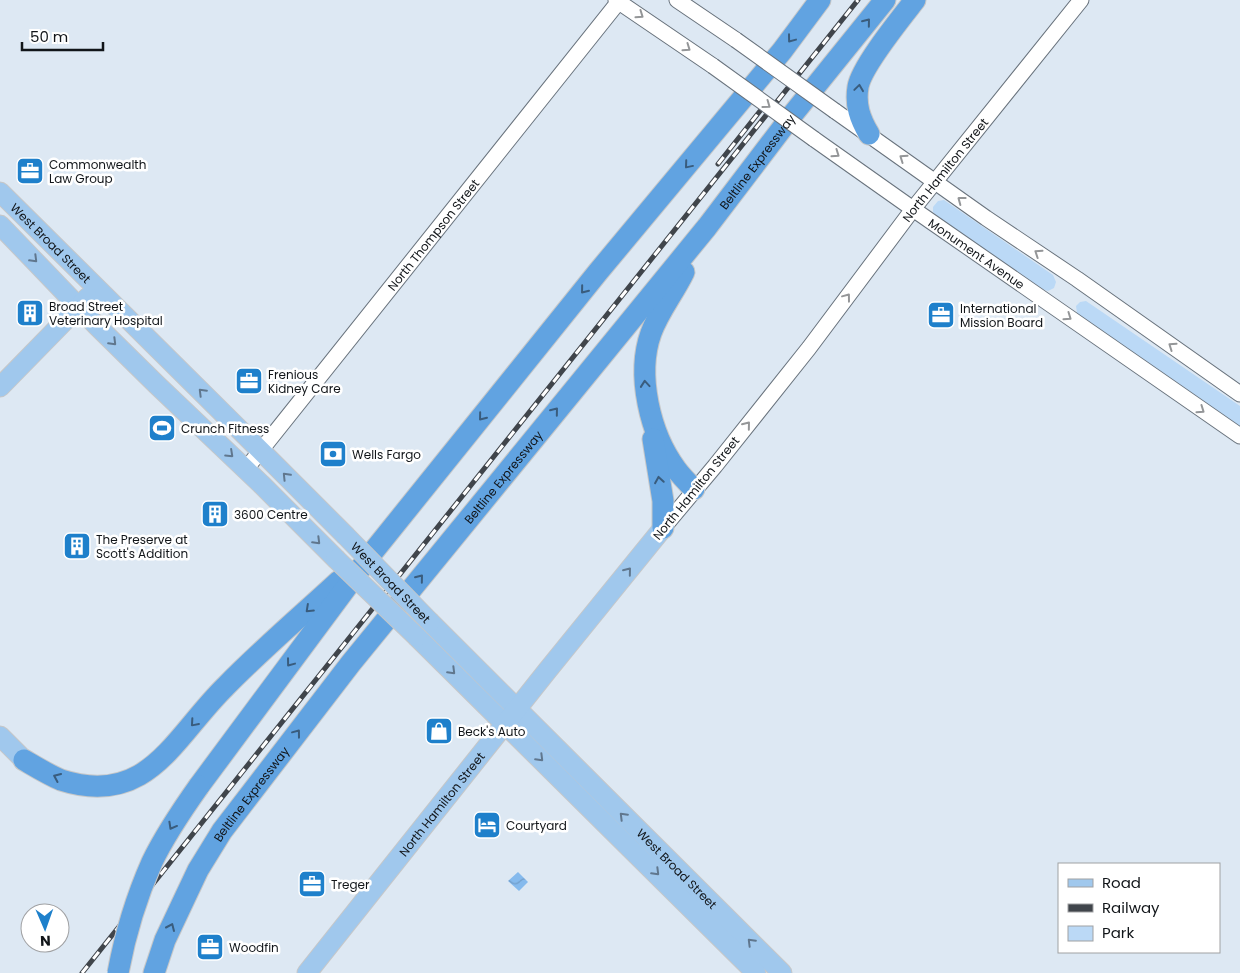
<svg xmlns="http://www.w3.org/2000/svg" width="1240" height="973" viewBox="0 0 1240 973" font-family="Poppins,sans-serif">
	<defs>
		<pattern id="water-waves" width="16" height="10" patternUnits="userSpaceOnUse" patternTransform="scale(1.25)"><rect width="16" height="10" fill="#85baed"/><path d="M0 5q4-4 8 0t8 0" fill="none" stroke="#729fcb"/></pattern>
	</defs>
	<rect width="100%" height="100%" fill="#dde8f3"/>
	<!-- green -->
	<path fill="#bbd9f6" d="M944,200L1053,275L1056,282L1054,288L1048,291L1042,289L939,218L933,212V207L938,201Z
		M1086,301L1240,406V427L1081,318L1077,313L1076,306L1080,302Z"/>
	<!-- water -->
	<path fill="url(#water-waves)" d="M518,872L528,882L519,891L508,881Z"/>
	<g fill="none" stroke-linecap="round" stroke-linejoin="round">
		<!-- minor casing -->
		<g stroke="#69737d" stroke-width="17">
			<g id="minor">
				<path d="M616,0L713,66"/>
				<path d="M677,0L736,40"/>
				<path d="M835,111L986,218L1077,279L1240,394"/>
				<path id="s1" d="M814,139L913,209L1240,436"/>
				<path id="s2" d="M246,469L620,0"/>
				<path id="s3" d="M663,528L715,466L809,348L913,209L1081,0"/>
			</g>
		</g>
		<!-- major casing -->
		<g stroke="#c6c7c8" stroke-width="21">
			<g id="major">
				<path id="s4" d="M0,192L253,443L345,535"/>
				<path d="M0,225L96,325L157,385L261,484L336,559"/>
				<path d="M0,387L88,297"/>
				<path id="s5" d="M430,622L782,973"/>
				<path d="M417,637L756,973"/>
				<path d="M0,736L24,760"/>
				<path id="s6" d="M307,973L547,671L663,528"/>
			</g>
		</g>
		<!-- highway casing -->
		<g stroke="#c6c7c8" stroke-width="23">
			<g id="highway">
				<path d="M869,134C860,119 855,105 858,87C861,67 901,18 915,0"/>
				<path d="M684,272C674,293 659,311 651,333C636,375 650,434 676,469C681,476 688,483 694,489"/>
				<path d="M653,439L663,501V528"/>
				<path d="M24,760C36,767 49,775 61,780C148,808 174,737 225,687C261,650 301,616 339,581"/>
				<path d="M199,786L372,553L598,272L782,51L820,0"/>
				<path id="s7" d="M154,973L165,940L181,906L198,870L222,831L351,663L707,227L793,114L885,0"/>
			</g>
		</g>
		<!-- minor -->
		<use href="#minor" stroke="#fff" stroke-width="15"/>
		<!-- major -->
		<use href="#major" stroke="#a0c8ed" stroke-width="19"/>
		<!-- highway -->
		<use href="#highway" stroke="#61a3e1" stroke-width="21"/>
		<!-- rail casing -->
		<g stroke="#40454b" stroke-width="5">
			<path id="rail" d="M718,164L760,111
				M82,973L858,0"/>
		</g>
		<!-- rail -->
		<use href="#rail" stroke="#fff" stroke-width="3" stroke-dasharray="9" stroke-linecap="butt"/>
		<!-- minor-bridge casing -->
		<g stroke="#69737d" stroke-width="17" stroke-linecap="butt">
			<path id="minor-bridge" d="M736,40L835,111
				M713,66L814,139"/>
		</g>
		<!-- major-bridge casing -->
		<g stroke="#c6c7c8" stroke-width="21" stroke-linecap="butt">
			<g id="major-bridge">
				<path id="s8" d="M345,535L430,622"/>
				<path d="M336,559L417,637"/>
			</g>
		</g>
		<!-- highway-bridge casing -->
		<g stroke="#c6c7c8" stroke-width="23" stroke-linecap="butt">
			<path id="highway-bridge" d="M118,973C125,935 136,898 152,862C165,835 182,810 199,786"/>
		</g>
		<!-- minor-bridge -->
		<use href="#minor-bridge" stroke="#fff" stroke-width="15"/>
		<!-- major-bridge -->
		<use href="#major-bridge" stroke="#a0c8ed" stroke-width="19"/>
		<!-- highway-bridge -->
		<use href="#highway-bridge" stroke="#61a3e1" stroke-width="21"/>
	</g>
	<!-- one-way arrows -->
	<defs><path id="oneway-chevron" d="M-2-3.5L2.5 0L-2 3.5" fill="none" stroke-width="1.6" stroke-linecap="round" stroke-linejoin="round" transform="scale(1.25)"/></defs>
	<g stroke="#949698">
		<use href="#oneway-chevron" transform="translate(640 15) rotate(35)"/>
		<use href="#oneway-chevron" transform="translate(687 48) rotate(35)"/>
		<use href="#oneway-chevron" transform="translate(767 105) rotate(36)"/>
		<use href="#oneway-chevron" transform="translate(836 154) rotate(35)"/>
		<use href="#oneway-chevron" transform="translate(903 158) rotate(-145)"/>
		<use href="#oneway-chevron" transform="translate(961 200) rotate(-143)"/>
		<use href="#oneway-chevron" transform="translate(1038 253) rotate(-146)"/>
		<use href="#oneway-chevron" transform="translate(847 297) rotate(-53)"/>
		<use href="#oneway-chevron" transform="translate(1068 317) rotate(35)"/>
		<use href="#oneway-chevron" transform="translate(1172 346) rotate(-145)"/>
		<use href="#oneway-chevron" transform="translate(1201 410) rotate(35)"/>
		<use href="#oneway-chevron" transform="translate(747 425) rotate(-51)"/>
	</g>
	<g stroke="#395c7d">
		<use href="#oneway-chevron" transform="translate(867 22) rotate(-51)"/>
		<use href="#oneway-chevron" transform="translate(791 39) rotate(127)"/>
		<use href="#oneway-chevron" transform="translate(859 88) rotate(-82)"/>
		<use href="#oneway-chevron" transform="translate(688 165) rotate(130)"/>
		<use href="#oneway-chevron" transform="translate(584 290) rotate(129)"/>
		<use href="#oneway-chevron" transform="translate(645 384) rotate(-95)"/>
		<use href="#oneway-chevron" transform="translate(555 411) rotate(-51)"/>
		<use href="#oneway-chevron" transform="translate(482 417) rotate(129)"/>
		<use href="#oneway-chevron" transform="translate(659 480) rotate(-99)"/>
		<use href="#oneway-chevron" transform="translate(420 578) rotate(-51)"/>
		<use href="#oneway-chevron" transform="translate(309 609) rotate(137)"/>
		<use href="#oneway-chevron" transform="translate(290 663) rotate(127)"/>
		<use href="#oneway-chevron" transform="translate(194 723) rotate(131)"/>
		<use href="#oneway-chevron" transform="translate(297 733) rotate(-53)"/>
		<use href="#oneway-chevron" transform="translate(57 777) rotate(-156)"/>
		<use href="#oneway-chevron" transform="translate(172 826) rotate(119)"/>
		<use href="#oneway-chevron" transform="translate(171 927) rotate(-66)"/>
	</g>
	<g stroke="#60778e">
		<use href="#oneway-chevron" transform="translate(34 259) rotate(45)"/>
		<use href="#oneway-chevron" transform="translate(113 342) rotate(45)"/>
		<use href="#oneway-chevron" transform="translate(202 392) rotate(-135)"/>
		<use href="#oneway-chevron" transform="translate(230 454) rotate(43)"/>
		<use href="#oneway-chevron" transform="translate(286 476) rotate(-134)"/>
		<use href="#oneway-chevron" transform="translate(317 541) rotate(45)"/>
		<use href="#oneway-chevron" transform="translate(628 571) rotate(-51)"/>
		<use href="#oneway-chevron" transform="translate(452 671) rotate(45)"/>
		<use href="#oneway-chevron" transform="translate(540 758) rotate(45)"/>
		<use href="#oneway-chevron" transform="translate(623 816) rotate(-135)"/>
		<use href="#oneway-chevron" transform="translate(656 872) rotate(45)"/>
		<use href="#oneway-chevron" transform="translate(751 942) rotate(-135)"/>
	</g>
	<!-- icons -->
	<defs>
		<g id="office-square" transform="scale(1.4375)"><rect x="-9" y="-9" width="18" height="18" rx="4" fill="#1e80cb" stroke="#fff"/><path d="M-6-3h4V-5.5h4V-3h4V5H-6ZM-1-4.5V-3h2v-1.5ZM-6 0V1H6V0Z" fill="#fff"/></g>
		<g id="building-square" transform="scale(1.4375)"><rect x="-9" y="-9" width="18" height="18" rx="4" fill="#1e80cb" stroke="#fff"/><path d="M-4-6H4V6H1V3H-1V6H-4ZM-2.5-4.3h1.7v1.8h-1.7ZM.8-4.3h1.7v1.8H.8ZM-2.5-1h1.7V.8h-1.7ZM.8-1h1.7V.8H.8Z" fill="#fff"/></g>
		<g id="stadium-square" transform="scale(1.4375)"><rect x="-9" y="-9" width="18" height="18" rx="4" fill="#1e80cb" stroke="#fff"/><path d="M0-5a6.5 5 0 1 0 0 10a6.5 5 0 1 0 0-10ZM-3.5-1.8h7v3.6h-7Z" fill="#fff"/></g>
		<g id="bank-square" transform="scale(1.4375)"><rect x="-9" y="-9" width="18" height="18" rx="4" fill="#1e80cb" stroke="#fff"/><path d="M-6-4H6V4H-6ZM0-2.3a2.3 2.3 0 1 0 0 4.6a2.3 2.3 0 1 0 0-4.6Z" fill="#fff"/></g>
		<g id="shop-square" transform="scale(1.4375)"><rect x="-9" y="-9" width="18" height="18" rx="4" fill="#1e80cb" stroke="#fff"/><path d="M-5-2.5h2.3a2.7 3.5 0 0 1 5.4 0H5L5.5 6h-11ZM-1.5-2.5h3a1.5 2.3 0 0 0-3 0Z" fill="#fff"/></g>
		<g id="hotel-square" transform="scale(1.4375)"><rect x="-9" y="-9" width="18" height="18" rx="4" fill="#1e80cb" stroke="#fff"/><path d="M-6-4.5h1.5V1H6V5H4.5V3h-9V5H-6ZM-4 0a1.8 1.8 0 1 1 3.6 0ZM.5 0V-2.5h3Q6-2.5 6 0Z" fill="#fff"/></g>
	</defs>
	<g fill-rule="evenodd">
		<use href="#office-square" x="30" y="171"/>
		<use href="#building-square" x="30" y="313"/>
		<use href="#office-square" x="941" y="315"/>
		<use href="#office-square" x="249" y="381"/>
		<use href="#stadium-square" x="162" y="428"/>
		<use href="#bank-square" x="333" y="454"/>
		<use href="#building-square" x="215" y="514"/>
		<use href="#building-square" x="77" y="546"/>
		<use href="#shop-square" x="439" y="731"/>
		<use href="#hotel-square" x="487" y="825"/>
		<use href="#office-square" x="312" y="884"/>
		<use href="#office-square" x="210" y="947"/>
	</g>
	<g text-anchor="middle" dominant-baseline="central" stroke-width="5" stroke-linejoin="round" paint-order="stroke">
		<!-- street labels -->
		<g font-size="12" fill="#111519" stroke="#fff">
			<text stroke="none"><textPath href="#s7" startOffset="1015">Beltline Expressway</textPath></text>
			<text stroke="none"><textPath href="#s3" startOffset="456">North Hamilton Street</textPath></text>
			<text stroke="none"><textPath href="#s2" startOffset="300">North Thompson Street</textPath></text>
			<text stroke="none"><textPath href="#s4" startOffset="72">West Broad Street</textPath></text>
			<text stroke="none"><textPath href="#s1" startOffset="199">Monument Avenue</textPath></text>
			<text stroke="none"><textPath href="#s7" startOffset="610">Beltline Expressway</textPath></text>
			<text transform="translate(696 488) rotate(-51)">North Hamilton Street</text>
			<text stroke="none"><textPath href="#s8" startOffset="66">West Broad Street</textPath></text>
			<text stroke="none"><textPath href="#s7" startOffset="205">Beltline Expressway</textPath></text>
			<text stroke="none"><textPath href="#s6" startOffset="216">North Hamilton Street</textPath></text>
			<text stroke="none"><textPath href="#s5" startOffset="349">West Broad Street</textPath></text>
		</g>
		<!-- poi labels -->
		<g font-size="12" fill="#111519" stroke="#fff" text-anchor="start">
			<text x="49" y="164">Commonwealth<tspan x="49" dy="14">Law Group</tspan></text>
			<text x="49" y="306">Broad Street<tspan x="49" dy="14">Veterinary Hospital</tspan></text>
			<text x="960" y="308">International<tspan x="960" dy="14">Mission Board</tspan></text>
			<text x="268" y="374">Frenious<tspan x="268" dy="14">Kidney Care</tspan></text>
			<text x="181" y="428">Crunch Fitness</text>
			<text x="352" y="454">Wells Fargo</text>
			<text x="234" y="514">3600 Centre</text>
			<text x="96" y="539">The Preserve at<tspan x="96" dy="14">Scott's Addition</tspan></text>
			<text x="458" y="731">Beck's Auto</text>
			<text x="506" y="825">Courtyard</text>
			<text x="331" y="884">Treger</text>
			<text x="229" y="947">Woodfin</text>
		</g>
	</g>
	<!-- legend -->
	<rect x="1058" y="863" width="162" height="90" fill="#ffffff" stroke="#a0a1a3"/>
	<rect x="1068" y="879" width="25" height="8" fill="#a0c8ed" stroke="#a0a1a3"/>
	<text x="1102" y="888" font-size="15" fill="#111519">Road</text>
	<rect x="1068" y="904" width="25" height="8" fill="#40454b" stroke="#a0a1a3"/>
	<text x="1102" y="913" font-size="15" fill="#111519">Railway</text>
	<rect x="1068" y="926" width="25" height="15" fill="#bbd9f6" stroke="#a0a1a3"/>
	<text x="1102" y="938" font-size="15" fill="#111519">Park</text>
	<!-- north arrow -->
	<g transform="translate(45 928) rotate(178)"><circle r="24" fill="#ffffff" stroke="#a0a1a3"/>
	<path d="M0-4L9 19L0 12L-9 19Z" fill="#1e80cb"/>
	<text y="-8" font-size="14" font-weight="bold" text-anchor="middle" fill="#111519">N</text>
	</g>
	<!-- scale -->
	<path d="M22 42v8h81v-8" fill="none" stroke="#111519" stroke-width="2.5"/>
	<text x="30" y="42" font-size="15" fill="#111519" stroke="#ffffff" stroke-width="4" paint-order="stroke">50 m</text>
</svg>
